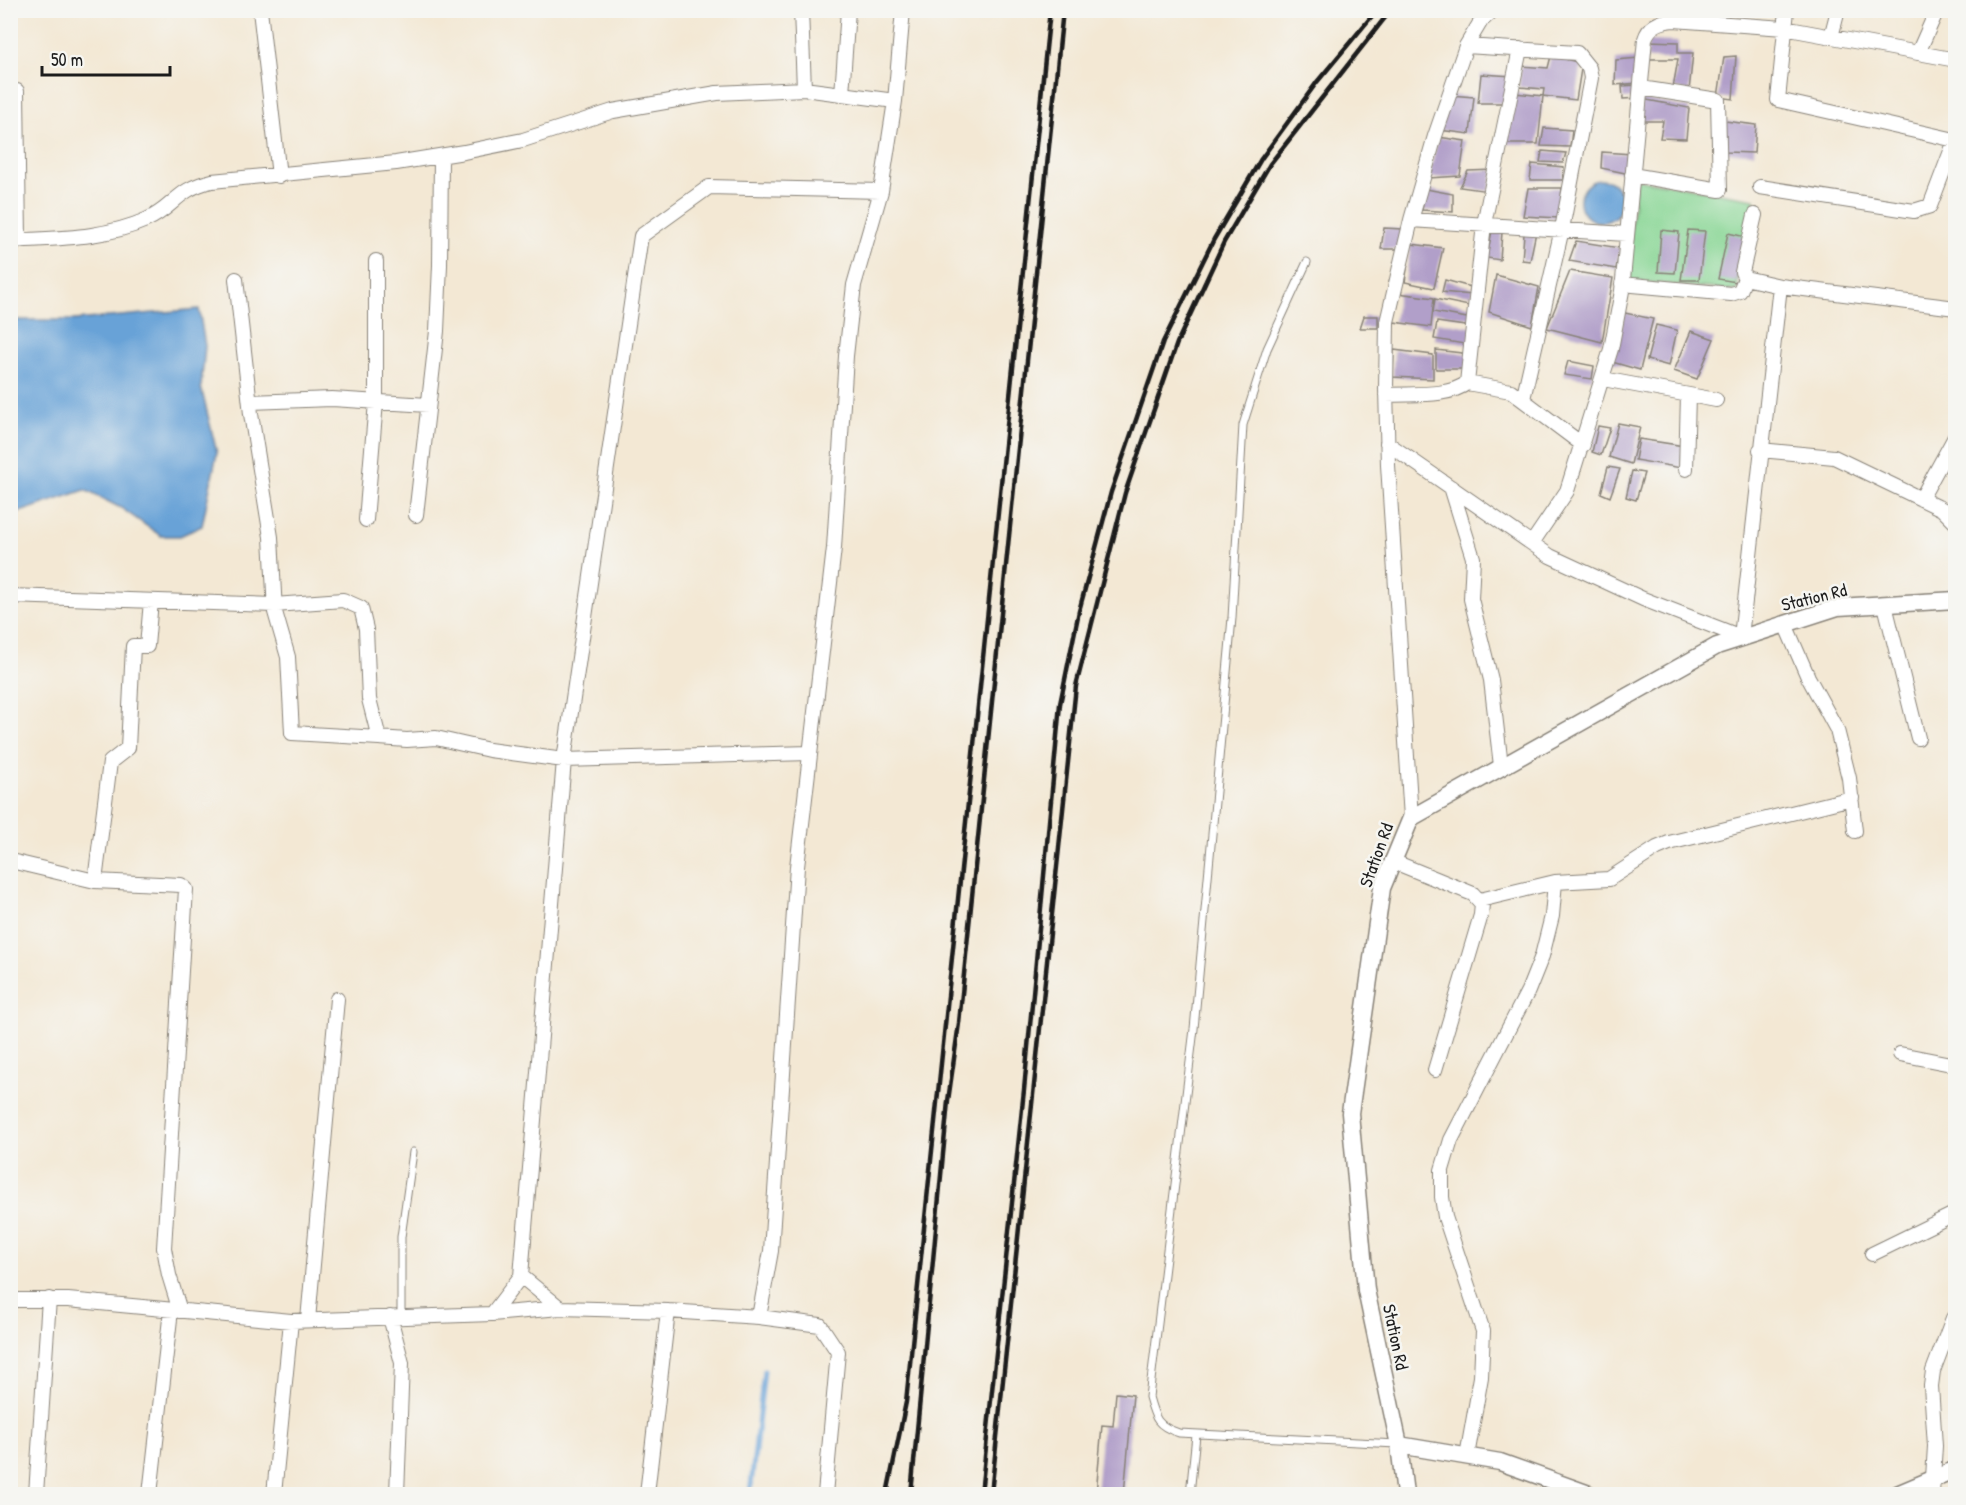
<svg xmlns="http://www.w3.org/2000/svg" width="1966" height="1505" viewBox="0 0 1966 1505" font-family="'Patrick Hand',sans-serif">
	<rect width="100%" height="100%" fill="#f6f6f2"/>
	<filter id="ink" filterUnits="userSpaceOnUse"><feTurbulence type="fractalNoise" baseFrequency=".0167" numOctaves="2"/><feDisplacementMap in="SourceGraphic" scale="12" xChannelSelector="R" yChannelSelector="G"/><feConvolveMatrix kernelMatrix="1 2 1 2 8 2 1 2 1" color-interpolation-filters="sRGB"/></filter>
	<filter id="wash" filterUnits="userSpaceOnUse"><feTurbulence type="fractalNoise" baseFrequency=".008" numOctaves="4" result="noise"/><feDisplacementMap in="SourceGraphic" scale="24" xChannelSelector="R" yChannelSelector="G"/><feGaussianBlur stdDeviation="1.35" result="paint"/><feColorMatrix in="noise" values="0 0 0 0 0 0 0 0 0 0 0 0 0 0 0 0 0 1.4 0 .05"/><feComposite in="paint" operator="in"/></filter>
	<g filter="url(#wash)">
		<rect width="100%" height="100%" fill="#f3e8d4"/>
		<!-- green -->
		<path fill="#88d694" stroke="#527958" stroke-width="1.5" d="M1636,179L1755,199L1740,259L1737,291L1626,280Z"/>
		<!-- water -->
		<path fill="#68a2d7" stroke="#425f7a" stroke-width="1.5" d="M1580 201a21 21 0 1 1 42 0a21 21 0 1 1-42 0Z
			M199,309L205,346L201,387L217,453L202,526L180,536H161L121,508L85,490L11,515V320H75Z"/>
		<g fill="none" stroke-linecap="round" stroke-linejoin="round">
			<!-- stream -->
			<path stroke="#68a2d7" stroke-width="5" d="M750,1494L764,1371"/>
		</g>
		<g id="blocks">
			<!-- building -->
			<path fill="#b19fc9" d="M1648,41L1678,42V53H1693L1689,91L1673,88L1678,59H1647Z
				M1551,56L1582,63L1576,100L1543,96L1544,89L1519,87L1521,66L1548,68Z
				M1736,56L1733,99L1718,97L1724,57Z
				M1639,58L1638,83L1615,85L1616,60Z
				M1481,74L1513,76L1508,103H1478Z
				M1638,85L1639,98L1623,99L1622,86Z
				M1515,93L1543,96L1538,144H1507Z
				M1450,95L1474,97L1470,134L1439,130Z
				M1642,99L1689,108L1686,139L1660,138L1663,121H1640Z
				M1725,121L1756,125L1754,153L1726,152Z
				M1544,128L1572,130L1570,147L1541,146Z
				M1438,137L1465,141L1460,176L1429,178Z
				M1542,151L1566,153L1563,163L1540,162Z
				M1602,152L1632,154L1630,174L1601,168Z
				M1532,164L1564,167L1563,180H1530Z
				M1494,170L1489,191L1460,187L1468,171Z
				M1528,188H1562L1559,218L1523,216Z
				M1426,189L1453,194V212L1422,210Z
				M1384,228L1402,229L1398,249H1381Z
				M1492,230L1502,232L1500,260L1487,258Z
				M1661,230L1679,232L1675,273L1658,272Z
				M1688,230L1705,231L1699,280H1681Z
				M1536,232L1530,261L1522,260L1524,234Z
				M1728,233L1746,237L1736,282L1718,279Z
				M1576,241L1620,248L1616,269L1569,261Z
				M1411,244L1443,248L1434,288L1405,282Z
				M1570,271L1613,278L1602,342L1547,328Z
				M1496,275L1539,287L1532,326L1489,312Z
				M1445,280L1474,288L1472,295L1442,292Z
				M1398,293L1434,298L1431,327L1394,322Z
				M1435,299L1474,307L1473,319L1433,312Z
				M1625,313L1653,319L1640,370L1612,362Z
				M1364,316H1378V328H1360Z
				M1437,322L1472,327L1470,345L1434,339Z
				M1656,325L1677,330L1669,366L1647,360Z
				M1691,331L1714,339L1697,379L1674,371Z
				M1394,350L1433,355V379L1393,377Z
				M1436,350L1470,354L1468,369H1436Z
				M1568,361L1594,366L1592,379L1564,375Z
				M1618,423L1640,427L1631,464L1609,457Z
				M1598,426L1610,428L1601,455L1592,452Z
				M1639,439L1684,446L1681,468L1635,460Z
				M1608,467L1620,469L1610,497L1601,493Z
				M1632,471L1644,473L1636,500L1626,497Z
				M1116,1393L1133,1395L1124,1494H1096L1102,1425L1113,1426Z"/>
		</g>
	</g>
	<g filter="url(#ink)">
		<use href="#blocks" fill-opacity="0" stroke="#888278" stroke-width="1.5"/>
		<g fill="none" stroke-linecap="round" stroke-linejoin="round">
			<!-- service casing -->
			<g stroke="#888278" stroke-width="9">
				<path id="service" d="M1307,262L1267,349L1243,425L1232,618L1194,1029L1149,1397C1155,1419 1157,1426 1179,1433L1397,1444
					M401,1315V1237L413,1152
					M1190,1494L1196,1435"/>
			</g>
			<!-- minor casing -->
			<g stroke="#888278" stroke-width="16">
				<path id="minor" d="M260,10L279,176
					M801,10L804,89
					M1787,10L1778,100L1955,140
					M1831,37L1838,10
					M1466,46L1577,53L1589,68L1591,78L1562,229L1523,399
					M1520,49L1484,224L1467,383L1511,391L1583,445
					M1918,53L1937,10
					M17,91L19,240
					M842,94L848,10
					M895,101L903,10
					M1632,175L1720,190L1718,100L1641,88
					M1760,187L1914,211L1930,206L1956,138
					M1411,220L1626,234
					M10,241C56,238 103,239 146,220C174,208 176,189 212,181L396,163L464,152L523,140L613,111L717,93L804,89L895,101L881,191L854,285L846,356L834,548L797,867L771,1251L759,1317
					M236,279L251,414L271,537L275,612L288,657L292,733L379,738
					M1622,284L1731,294L1740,291L1745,278
					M1780,286L1956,308
					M1603,379L1716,400
					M1386,395C1411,393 1447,398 1467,383
					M250,402L332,399L428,405
					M1387,443L1550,556L1643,599L1741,637L1780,286L1745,278L1742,272L1755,215
					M1760,450L1834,457L1942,509L1956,523
					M1686,469L1688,395
					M1451,487L1473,558L1471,599L1491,680L1501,766
					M1921,499L1956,435
					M416,515L437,331L440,265L441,156
					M366,520L376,402V261
					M1532,543L1567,491L1611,349L1622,291L1645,39C1649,25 1661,21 1674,20L1784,28L1956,60
					M10,596L274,605L343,600L361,608L366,629L369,699L379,738L407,740L436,738L489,750L564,760L810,753
					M1885,605L1918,738
					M1785,624L1808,677L1837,730L1849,778L1855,831
					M1411,818L1388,465L1386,389L1387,322L1411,220L1435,136L1466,46L1481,21L1493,10
					M1392,861L1473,894L1482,904L1481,915L1435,1070
					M15,862L95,881L181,885L186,889L164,1248L169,1275L180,1311
					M95,881L110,762L128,748L133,646H147L151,601
					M1480,900L1555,882L1609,879L1657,848L1669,843L1852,798
					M1900,1054L1956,1065
					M1872,1254L1956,1213
					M521,1276L560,1308L668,1311L759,1317L820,1325L838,1352L825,1494
					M10,1300H68L291,1321L492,1314L560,1308
					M492,1314L521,1276L564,760L641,236L709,187L881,191
					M390,1317L402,1363L397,1494
					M308,1320L337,999
					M1467,1456L1481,1377L1483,1331L1445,1217L1442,1197V1170L1451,1140L1528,991L1542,956L1552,916L1555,882
					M36,1494L49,1299
					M150,1494L171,1310
					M274,1494L291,1321
					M647,1494L668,1311
					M1932,1494L1935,1446L1931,1386L1933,1371L1953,1318"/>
			</g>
			<!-- tertiary casing -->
			<g stroke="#888278" stroke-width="19">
				<path id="tertiary" d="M1399,1445L1500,1462L1589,1494
					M1405,1494L1399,1445L1366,1290L1350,1113L1382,888L1411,818L1717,646L1838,607L1956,600
					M1897,1494L1956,1469"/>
			</g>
			<!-- service -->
			<use href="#service" stroke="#fff" stroke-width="7"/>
			<!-- minor -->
			<use href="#minor" stroke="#fff" stroke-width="14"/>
			<!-- tertiary -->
			<use href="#tertiary" stroke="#fff" stroke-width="16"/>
			<!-- rail -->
			<path stroke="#1c1c1c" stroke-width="4.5" d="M887,1494L906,1402L1050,10
				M911,1494L948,1101L959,1023L1063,10
				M981,1494L1024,1090L1060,704L1079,611L1111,492L1163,342L1214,239L1261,159L1317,82L1377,10
				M991,1494L1076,686L1125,493L1177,343L1224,242L1270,164L1391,10"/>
		</g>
	</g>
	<g text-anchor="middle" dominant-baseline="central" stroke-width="5" stroke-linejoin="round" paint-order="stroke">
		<!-- street labels -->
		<g font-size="18" fill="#1c1c1c" stroke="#f6f6f2">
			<text transform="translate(1814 597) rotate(-14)">Station Rd</text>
			<text transform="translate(1376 855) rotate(-70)">Station Rd</text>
			<text transform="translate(1396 1337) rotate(78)">Station Rd</text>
		</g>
	</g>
	<!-- margin -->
	<rect width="1966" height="1505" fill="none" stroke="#f6f6f2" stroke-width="36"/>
	<!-- scale -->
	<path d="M42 66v9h128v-9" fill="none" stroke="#1c1c1c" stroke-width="3"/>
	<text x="51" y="66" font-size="18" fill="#1c1c1c" stroke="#f6f6f2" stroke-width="4.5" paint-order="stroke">50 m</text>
</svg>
